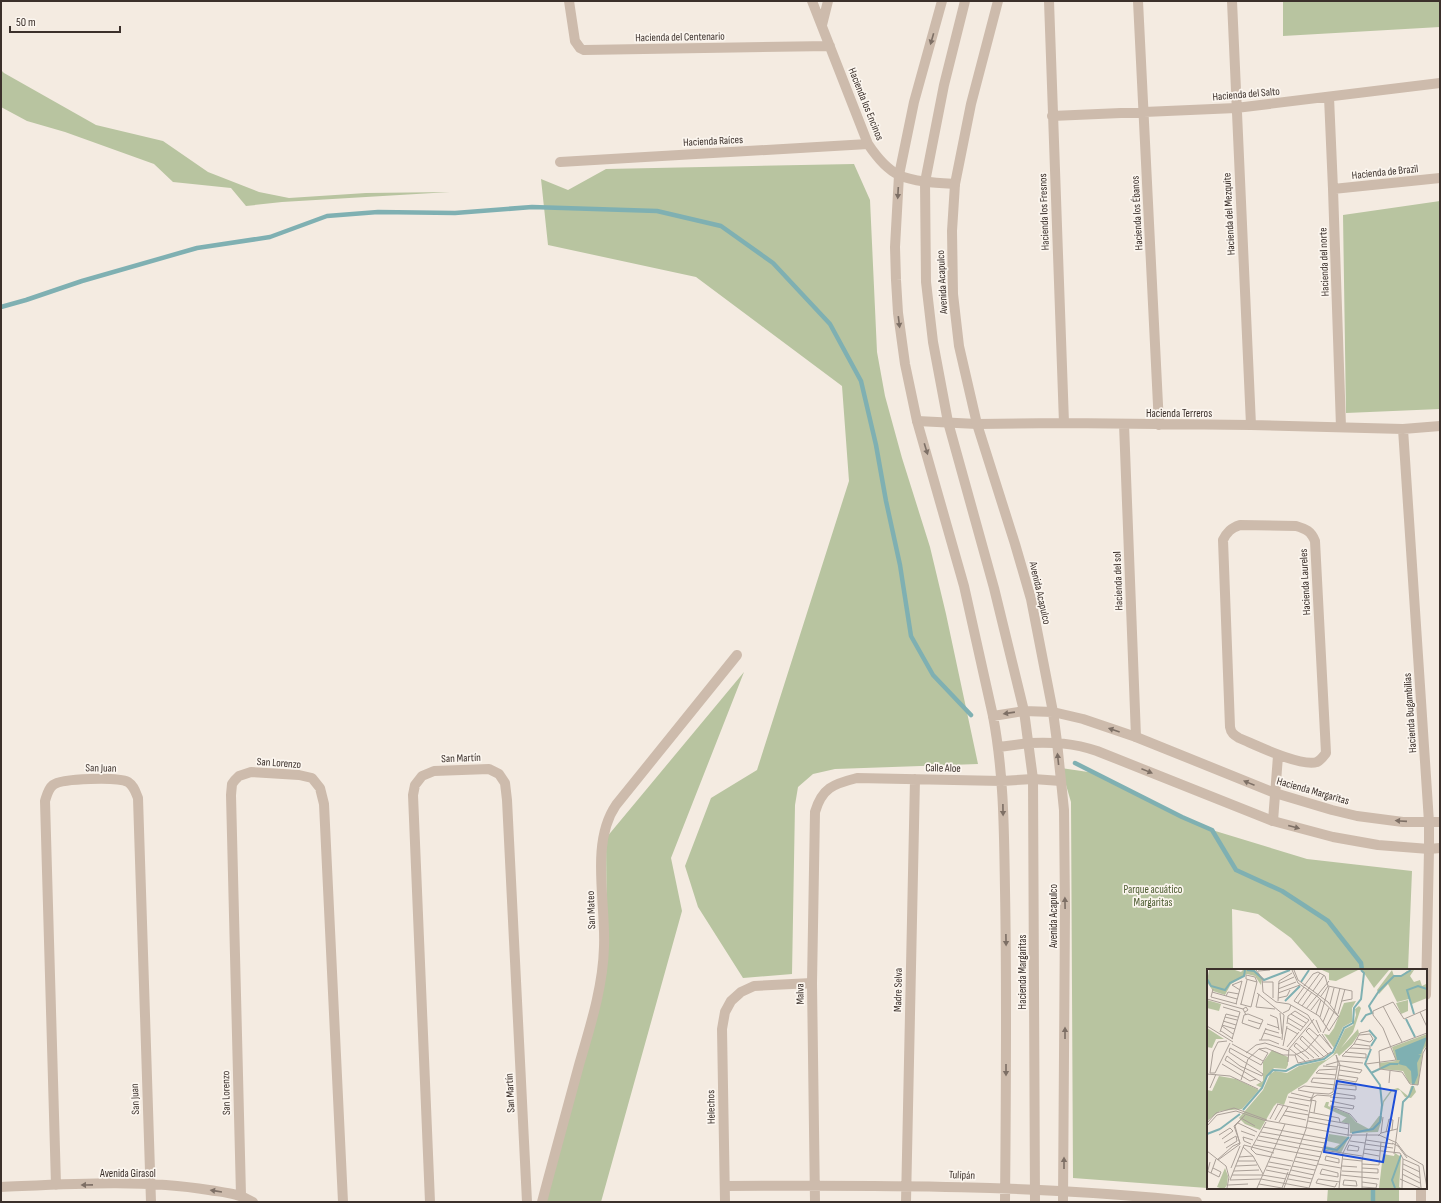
<svg xmlns="http://www.w3.org/2000/svg" width="1441" height="1203" viewBox="0 0 1441 1203" font-family="'Sofia Sans Condensed',sans-serif">
	<rect width="100%" height="100%" fill="#f4ebe1"/>
	<!-- green -->
	<path fill="#b8c4a0" d="M1283,1H1440V27L1283,36Z
		M1,70L4,73L96,125L163,141L208,172L259,192L289,198L366,193L450,192L282,202L246,206L231,188L173,182L154,164L65,132L27,121L1,107Z
		M854,164L870,200L877,352L885,396L902,458L930,547L946,614L978,764L835,769L813,774L798,787L795,805L792,974L743,978L698,907L685,866L711,798L757,770L849,481L842,386L696,277L548,245L541,179L568,190L606,169Z
		M1440,201V409L1346,413L1343,215Z
		M744,672L671,858L682,911L601,1202H546L607,969L606,838Z
		M1061,768L1095,773L1182,817L1212,830L1307,859L1412,871L1408,970H1319L1291,938L1258,914L1232,909L1233,970H1208V1188H1234V1190L1073,1178L1071,802Z
		M1328,1188H1399V1202H1327Z"/>
	<g fill="none" stroke-linecap="round" stroke-linejoin="round">
		<!-- stream -->
		<path stroke="#7fb0b2" stroke-width="4.5" d="M1,307L26,300L82,281L197,248L270,237L327,216L378,212L455,213L532,207L657,211L721,226L773,263L830,324L861,381L876,445L886,501L900,565L911,636L933,675L971,715
			M1075,763L1182,817L1212,830L1236,870L1282,891L1328,921L1361,963L1362,970
			M1373,1202V1188"/>
		<!-- minor -->
		<path stroke="#cdbbac" stroke-width="10" d="M569,1L575,41L580,48L584,50L830,46
			M812,1L868,144C876,156 886,169 899,175C914,182 938,183 955,184
			M1049,1L1064,423
			M1138,1L1159,425
			M1232,1L1251,425
			M822,25L828,1
			M1329,97L1333,189L1341,427
			M1052,116L1236,108L1440,83
			M560,162L868,144
			M1333,189L1440,178
			M917,421L977,424L1064,423L1251,425L1403,429L1440,426
			M1124,424L1136,737
			M1403,429L1429,822V849L1426,995
			M1240,525L1296,526C1306,529 1311,531 1315,541L1326,753C1323,757 1321,760 1317,762C1300,767 1256,745 1239,738C1234,735 1231,733 1230,727L1223,540C1227,532 1231,528 1240,525Z
			M999,747L1029,743
			M1273,821L1278,756
			M56,1185L45,801C47,795 48,789 53,785C62,778 118,777 128,782C134,786 135,791 138,798L151,1202
			M725,1186C882,1185 1041,1185 1197,1202
			M1,1187C69,1184 142,1179 209,1190C227,1193 237,1193 253,1202
			M241,1195L231,795L232,784L235,780L239,776L251,772L299,775L312,778L320,788L324,804L343,1202
			M430,1202L413,795L415,785L422,776L434,771L489,769L499,774L505,783L507,800L527,1202
			M542,1202C554,1156 567,1110 579,1065C590,1027 603,987 604,947C606,902 590,843 616,805L737,655
			M725,1202L722,1029L725,1012L731,1001L741,992L754,986L812,983
			M815,1202L812,983L815,812C822,788 833,784 857,778L1002,781L1033,779L1061,781
			M906,1202L915,779
			M1005,1202C1006,1098 1007,994 1005,890C1004,831 1004,774 993,716L1024,711
			M1421,1202V1188"/>
		<!-- tertiary -->
		<path stroke="#cdbbac" stroke-width="10" d="M942,1L914,102L899,175L895,247L896,280L898,313L905,364L917,421L964,586L993,716
			M965,1L944,85L925,182L926,282L933,342L948,422L994,588L1024,711L1033,779L1035,1202
			M998,1L971,104L955,184L952,231L953,294L959,346L977,424L1015,544L1031,599L1053,712L1057,742L1064,810L1065,909L1063,1202
			M1024,711L1053,712L1083,719L1136,737L1275,793L1332,810L1357,816L1403,822H1440
			M1029,743C1054,742 1073,743 1097,751L1273,821L1333,837L1378,845L1429,849L1440,848"/>
	</g>
	<!-- one-way arrows -->
	<defs><path id="oneway-solid" d="M-6-.8H1V-3.2L6.5 0L1 3.2V.8H-6Z"/></defs>
	<g fill="#7d6f65">
		<use href="#oneway-solid" transform="translate(932 39) rotate(106)"/>
		<use href="#oneway-solid" transform="translate(898 193) rotate(93)"/>
		<use href="#oneway-solid" transform="translate(899 322) rotate(83)"/>
		<use href="#oneway-solid" transform="translate(926 449) rotate(73)"/>
		<use href="#oneway-solid" transform="translate(1009 713) rotate(172)"/>
		<use href="#oneway-solid" transform="translate(1114 730) rotate(-161)"/>
		<use href="#oneway-solid" transform="translate(1058 759) rotate(-96)"/>
		<use href="#oneway-solid" transform="translate(1147 771) rotate(22)"/>
		<use href="#oneway-solid" transform="translate(1249 783) rotate(-158)"/>
		<use href="#oneway-solid" transform="translate(1003 810) rotate(89)"/>
		<use href="#oneway-solid" transform="translate(1401 821) rotate(-176)"/>
		<use href="#oneway-solid" transform="translate(1294 827) rotate(15)"/>
		<use href="#oneway-solid" transform="translate(1065 903) rotate(-91)"/>
		<use href="#oneway-solid" transform="translate(1006 940) rotate(89)"/>
		<use href="#oneway-solid" transform="translate(1065 1033) rotate(-90)"/>
		<use href="#oneway-solid" transform="translate(1006 1070) rotate(90)"/>
		<use href="#oneway-solid" transform="translate(1064 1163) rotate(-90)"/>
		<use href="#oneway-solid" transform="translate(87 1185) rotate(179)"/>
		<use href="#oneway-solid" transform="translate(216 1191) rotate(-171)"/>
	</g>
	<g text-anchor="middle" dominant-baseline="central" stroke-width="3.5" stroke-linejoin="round" paint-order="stroke">
		<!-- street labels -->
		<g font-size="11" fill="#3b302b" stroke="#fbf5ee">
			<text transform="translate(680 37) rotate(-1)">Hacienda del Centenario</text>
			<text transform="translate(1246 94) rotate(-5)">Hacienda del Salto</text>
			<text transform="translate(866 104) rotate(68)">Hacienda los Encinos</text>
			<text transform="translate(713 141) rotate(-3)">Hacienda Raíces</text>
			<text transform="translate(1385 172) rotate(-6)">Hacienda de Brazil</text>
			<text transform="translate(1044 212) rotate(-92)">Hacienda los Fresnos</text>
			<text transform="translate(1137 213) rotate(-93)">Hacienda los Ébanos</text>
			<text transform="translate(1229 214) rotate(-93)">Hacienda del Mezquite</text>
			<text transform="translate(1324 262) rotate(-92)">Hacienda del norte</text>
			<text transform="translate(942 282) rotate(-93)">Avenida Acapulco</text>
			<text x="1179" y="413">Hacienda Terreros</text>
			<text transform="translate(1118 581) rotate(-92)">Hacienda del sol</text>
			<text transform="translate(1305 582) rotate(-93)">Hacienda Laureles</text>
			<text transform="translate(1040 593) rotate(77)">Avenida Acapulco</text>
			<text transform="translate(1410 713) rotate(-94)">Hacienda Bugambilias</text>
			<text transform="translate(461 758) rotate(-2)">San Martín</text>
			<text transform="translate(279 763) rotate(4)">San Lorenzo</text>
			<text transform="translate(101 768) rotate(1)">San Juan</text>
			<text transform="translate(943 768) rotate(1)">Calle Aloe</text>
			<text transform="translate(1313 791) rotate(16)">Hacienda Margaritas</text>
			<text transform="translate(591 910) rotate(-92)">San Mateo</text>
			<text transform="translate(1053 916) rotate(-90)">Avenida Acapulco</text>
			<text transform="translate(1022 972) rotate(-90)">Hacienda Margaritas</text>
			<text transform="translate(898 990) rotate(-89)">Madre Selva</text>
			<text transform="translate(800 994) rotate(-91)">Malva</text>
			<text transform="translate(226 1093) rotate(-91)">San Lorenzo</text>
			<text transform="translate(510 1093) rotate(-93)">San Martín</text>
			<text transform="translate(135 1099) rotate(-92)">San Juan</text>
			<text transform="translate(711 1107) rotate(-91)">Helechos</text>
			<text x="128" y="1173">Avenida Girasol</text>
			<text transform="translate(962 1175) rotate(2)">Tulipán</text>
		</g>
		<!-- park labels -->
		<g font-size="11" fill="#4a5a2e" stroke="#fbf5ee">
			<text x="1153" y="889">Parque acuático<tspan x="1153" dy="13">Margaritas</tspan></text>
		</g>
	</g>
	<!-- overview -->
	<g transform="translate(1207 969)">
		<rect width="220" height="220" fill="#f4ebe1"/>
		<path d="M2,1H28L34,3L36,1H48L55,9L54,16L48,7L40,5L24,15L18,26L6,22L0,13ZM115,1H151L129,12L122,11V4ZM155,1H182L167,19ZM185,1L187,7H194L200,2L207,1L203,7L207,13L213,11L215,17L219,15L220,29L205,35L202,30L190,33L181,15L172,25L170,21ZM0,31L14,35L12,42L0,39ZM201,31V42L194,45L189,34ZM149,32L145,39V53L136,58L127,79L117,65L122,66L127,59L137,34ZM152,37L154,39L146,63L134,79L151,60L152,65L145,75L132,87L130,84L112,97L100,113L81,125L77,136L70,134L67,137L53,161L38,155L32,149L56,121L63,105L68,102L80,104L92,97L119,91L126,86L138,60L146,56L149,46L148,40ZM0,59L17,70H9L5,79L0,78ZM220,65V76L216,81L211,116L202,114L196,102L174,100L172,94L189,92L185,78ZM65,81L81,88V96L79,100L67,99L60,107L55,119L49,116L56,112V93ZM12,107L29,110L52,121L35,140L13,142L0,152V121L5,122ZM204,117H207L209,123L204,129L198,128L193,121L185,122L177,133L175,143L176,132L184,121L191,119L201,127ZM119,133H122L121,137L142,145L149,153L117,138ZM172,147H175V150L171,163L143,164V155L134,153L140,148L162,160ZM122,165L142,168L134,184L117,180L118,177L127,179L133,175L120,172ZM188,184L194,188L192,218L194,219H172L176,185L187,187ZM18,199L21,207L20,216L18,219H13L10,218Z" fill="#b8c4a0"/>
		<path d="M220,68L214,85H211L214,86L210,94L211,106L207,116H205L204,102L199,97L191,95L193,91H190L188,81Z" fill="#7fb0b2"/>
		<path fill="none" stroke="#7fb0b2" stroke-width="2" d="M40,1L47,2L57,11L83,1M0,10L4,17L18,21L23,14L37,7L38,1M94,13L102,1M78,32L93,17M207,45L200,21L211,17L220,20M199,50L208,68M154,53L159,46L165,44L162,37L172,22L187,7H194L204,1M162,61L169,69L164,77M164,104L183,95H191M36,141L55,119L60,107L66,101L79,102L90,96L117,90L126,83L137,59L146,54L147,39L154,30L157,4L154,1M13,160L33,145M193,163L196,133L202,127L206,117M145,164L166,160L173,153L175,136L173,116L158,95L164,80M0,165L13,160M118,179L130,181L142,168M188,219L185,211L194,186"/>
		<path fill="none" stroke="#aaa098" stroke-width="1" d="M49,1L55,9L56,23L69,33L82,35L101,46L112,64M85,1L91,14L111,28L132,48L121,33L91,11L87,1M51,2L63,1M39,6L48,8L50,13L39,10ZM55,13H66V29M71,15L87,8M97,17L106,5L111,3L118,7L121,17M121,17L145,22V30L135,32M97,18L87,32L112,47L122,62L131,48M6,20L4,28L30,35M71,20L89,13M106,22L117,6M5,23L30,30M50,24L77,46L75,71M71,24L93,16M19,27L21,23L32,25M114,27L121,17M71,29L80,27L83,21M0,30L36,40M71,32L72,12L85,4M91,34L113,4M29,35L35,12L25,16L33,21M33,35L44,38L50,13M34,35L40,11M123,35L127,19M95,37L105,23M176,37L195,73M16,38L33,43M49,38L68,40M49,38L52,25M99,40L122,12M104,41L113,29M38,43L41,41L39,38L36,40L39,46M213,43L220,58M73,44L75,65M76,44L82,41L84,36M19,45L31,48M41,45L56,51L52,60L35,54L37,46ZM84,45L99,54M109,45L114,31M131,45L138,20M63,46L70,49L72,61M18,48L30,51M113,48L122,18M81,49L96,58M41,51L54,55M109,51L114,63M16,52L29,56M116,53L122,39M81,54L93,61M60,55L72,59M80,55L81,47L88,42L102,51L93,62M15,56L28,60M0,57L26,73M15,57L26,65M80,59L91,65M58,60L72,64M14,62L26,70M13,63L19,45M57,64L74,69M116,64L127,43L133,19M220,64L172,82L173,100L195,103L203,115L211,116L216,84L220,77M113,66L125,80L115,65M111,67L102,59L99,62L121,85M25,70L33,43M150,70L163,73L166,70L163,65L152,66M52,71H62L72,75M54,71L59,59M20,72L11,73L6,83L3,104H8L23,74M25,75L56,92M76,77L80,57M80,78L92,63M143,79L163,80V77L147,75M52,80L61,84L54,96L23,79L22,83L56,105M83,80L98,92M39,84L49,76L58,74L82,82M88,86L91,94L115,89L124,83M135,87L159,89V85L138,83M135,87L147,75L153,64L162,62M112,88L93,70L95,67L117,88M102,90L87,77L89,74L107,89M81,93L82,80L107,50M15,95L43,112L49,110M159,95L189,91L176,59L166,46V42L186,33L197,50L220,40M119,96L133,92L156,94M131,96L155,101L153,104L132,101M116,97L130,98M0,105L23,107L51,120M129,106L109,104L112,101L130,100M131,110L149,113L151,109L131,106M34,111L41,90L52,80L59,79L76,86H88L99,81L113,65M54,113L18,91L20,87L33,97L55,107L56,105M182,114L183,102M128,116L104,113L106,109L128,110M3,119L9,105M128,119L149,121V117L130,115M91,120L97,117L127,120M91,121L107,124M84,124L105,129M81,128L104,132M123,128L148,130V127L128,124M104,131L109,132L107,144M103,132L107,124L122,125L126,123L131,94L129,86M123,132L147,137L146,140L123,137M82,133L102,137M70,135L101,142M125,138L143,145L150,153M78,142L102,146M102,143L132,149L133,153M76,146L99,151M101,148L142,155L141,167M34,149L48,157M63,150L71,135M68,151L76,137M101,152L142,160M72,153L81,138M0,154L9,144L27,139L60,151M31,154L50,163M0,157L10,146L29,142L56,151L141,166H172L188,173M56,158L120,170M34,162L48,167M54,163L118,174M179,163L182,150L186,151L185,161M174,164L176,148M12,166L23,159L26,162L15,170M52,167L117,179M171,167L174,164L190,160M50,171L91,179M159,171L186,175M143,172L158,174M189,173L199,186L216,196L220,219M17,174L29,167L30,172L19,179M185,174L191,177L200,189M44,175L37,172L36,168L46,171M158,175L186,179M47,176L114,188M142,176L152,178L151,182L140,181ZM36,178L46,187L56,205M92,179L115,183M44,180L49,185L86,192M44,180L59,153M157,180L193,184L196,190M116,181L155,187M0,182L19,197L22,208L20,219M156,184L172,187M187,185L192,148M119,187L132,190V194L118,191ZM32,188L46,187M89,188L112,192M136,190L155,192M196,190L212,197L214,219M10,191L26,177L33,174L27,157L38,146L28,157L33,175L11,191M30,192H48M87,192L110,197M62,193L84,197M111,195L134,199M155,195L172,196L174,173M196,195L213,203M29,197L50,196M60,197L82,201M85,197L108,201M135,197L150,198M24,199L33,177M115,200L131,204V208L113,205ZM196,200L213,209M59,201L105,210M84,201L107,206M0,202L12,208L14,203L6,199M27,202L52,201M135,202L171,204V200L155,199M4,204L9,190M0,205L3,193M195,205L213,214M25,206H55L79,210M134,206L172,210M81,210L104,214M193,210L213,219M23,211L54,210L102,219M23,211L37,176L67,184M137,211L149,212L150,217L136,216ZM155,213L170,215L169,219L155,218M130,214L128,218L109,214L111,210L133,213M52,215L75,219M21,216L41,215M50,219L78,155M75,219L81,203M77,219L99,160L105,129L110,126L123,127L128,124L133,96L129,86M102,219L118,174L124,147M132,219L136,184L145,166M155,219V192L160,164M195,219L196,190"/>
		<path fill="#1d4ed8" fill-opacity="0.15" stroke="#1d4ed8" stroke-width="2" d="M130,112L189,122L176,193L117,183Z"/>
		<rect width="220" height="220" fill="none" stroke="#3b302b" stroke-width="2"/>
	</g>
	<!-- border -->
	<rect width="1441" height="1203" fill="none" stroke="#3b302b" stroke-width="4"/>
	<!-- scale -->
	<path d="M10 26v6h110v-6" fill="none" stroke="#3b302b" stroke-width="2"/>
	<text x="16" y="26" font-size="12" fill="#3b302b" stroke="#fbf5ee" stroke-width="3" paint-order="stroke">50 m</text>
</svg>
